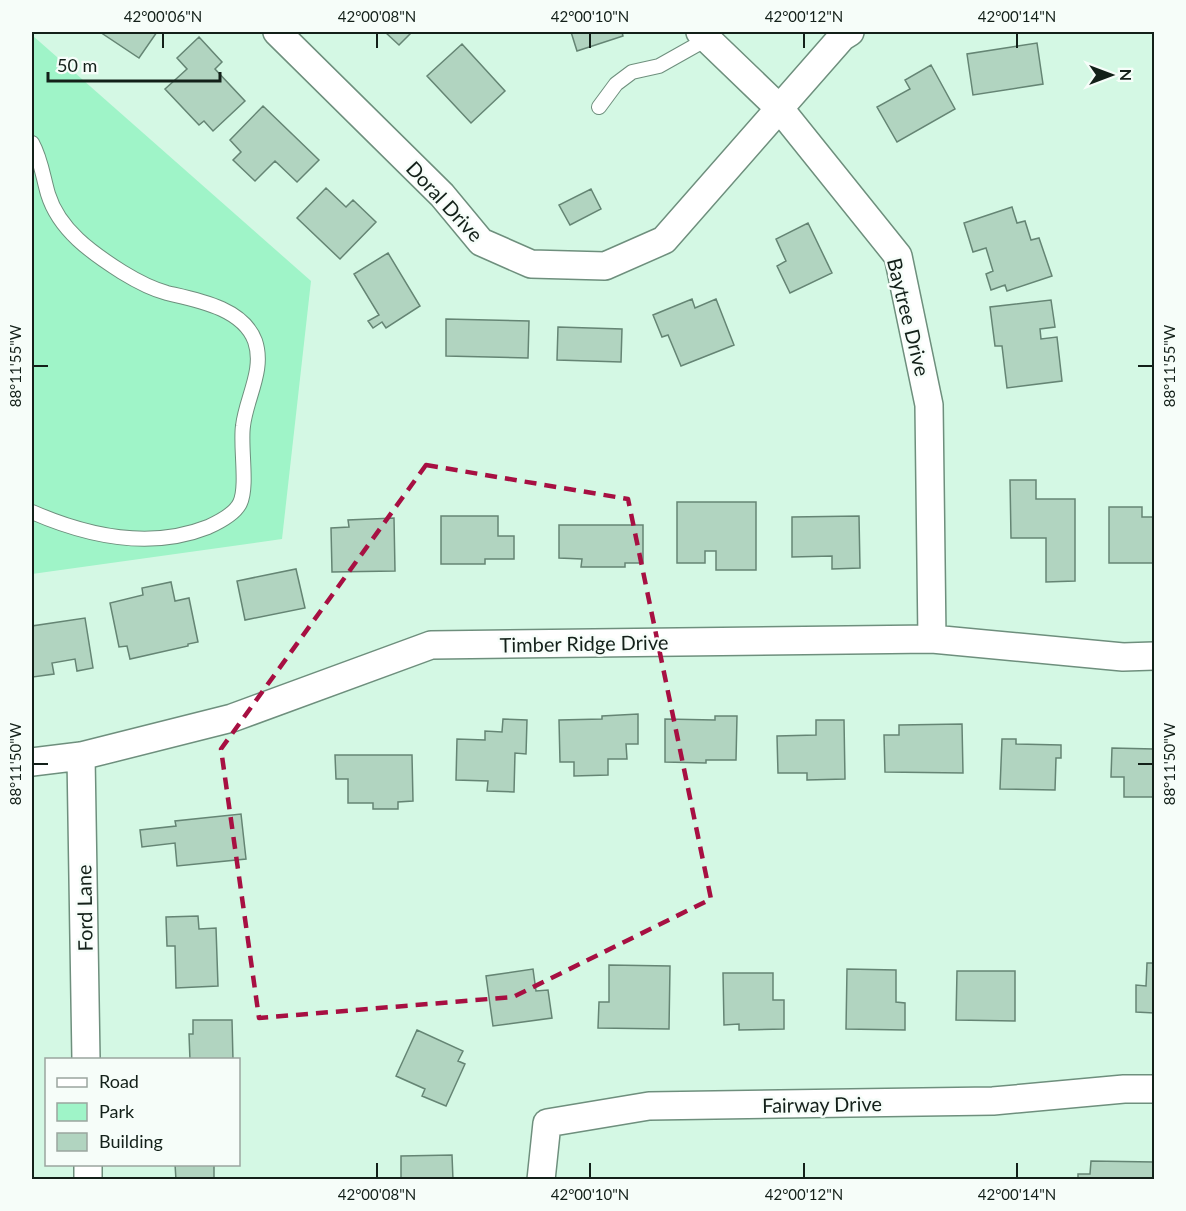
<svg xmlns="http://www.w3.org/2000/svg" width="1186" height="1211" viewBox="0 0 1186 1211" font-family="Lato,sans-serif">
	<rect width="100%" height="100%" fill="#d4f8e4"/>
	<!-- green -->
	<path fill="#9ff4c8" d="M32,35L311,281L282,539L32,574Z"/>
	<!-- building -->
	<path fill="#b1d4c0" stroke="#658574" stroke-width="1.5" d="M100,32H157L139,58Z
		M385,32H412L399,45Z
		M571,32H622L623,36L577,51Z
		M199,37L222,62L215,69L245,101L213,131L204,121L199,125L165,89L187,69L177,58Z
		M1037,43L1043,84L973,95L967,54Z
		M462,44L505,91L471,123L427,76Z
		M931,65L955,109L897,142L877,107L910,89L905,80Z
		M263,106L319,160L297,182L275,161L255,181L233,160L241,152L230,140Z
		M326,188L346,207L353,200L376,222L340,259L297,218Z
		M591,189L601,209L570,225L559,205Z
		M1012,207L1017,223L1025,221L1031,240L1039,238L1052,276L1007,291L1005,285L991,290L986,274L993,271L986,248L973,252L964,223Z
		M808,223L832,273L790,293L777,266L786,261L776,239Z
		M388,253L420,306L386,328L382,322L373,328L368,321L379,315L354,274Z
		M692,299L695,308L716,299L734,345L681,366L668,335L662,337L653,315Z
		M1051,300L1055,327L1040,329L1041,339L1057,337L1062,381L1007,388L1002,346H995L990,307Z
		M446,319L529,321L528,358L446,356Z
		M558,327L622,329L621,362L557,360Z
		M1010,480H1036V499H1075V581L1046,582V538H1011Z
		M677,502H756V570H716V551H705V563H677Z
		M1109,507H1142V517H1154V563H1109Z
		M441,516H498V536H514V559H485V564H441Z
		M859,516L860,568L832,569V556L792,557V517Z
		M394,518L395,571L332,572L331,528L349,527L348,520Z
		M559,525H643V563H625V567H581L582,559L559,558Z
		M296,569L305,608L245,620L237,581Z
		M171,582L175,601L189,598L198,642L188,644V646L130,659L127,646L119,647L110,603L143,595L142,588Z
		M85,618L93,668L77,671L75,659L52,663L54,674L33,677L32,626Z
		M638,714V744H626L627,759H608V775L574,776V762H560L559,720L602,719V716Z
		M715,716H737L736,760H706V763L665,762V719L715,720Z
		M503,719L527,720L526,754L515,753L514,792L487,791L488,781L456,780L457,739L485,740V731L502,732Z
		M816,720H844L845,779L807,780V773H778L777,736L816,735Z
		M962,724L963,773L885,772L884,735H899V725Z
		M1002,739H1016V744L1061,745V758H1056L1055,790L1000,789Z
		M1112,748L1154,749V797H1124V777H1111Z
		M335,755H412L413,801L398,802V809H373V803H348V779H336Z
		M241,814L246,859L177,866L175,843L142,847L140,830L176,826L175,821Z
		M198,916L199,929L216,928L218,986L176,988L175,946H167L166,917Z
		M1147,963H1154V1013L1136,1012V985L1146,986Z
		M609,965L670,966L669,1029L598,1028L599,1002H609Z
		M533,969L536,991L548,990L552,1018L493,1026L486,976Z
		M847,969L896,970V1002L905,1003V1030L846,1029Z
		M957,971H1015V1021L956,1020Z
		M723,973H773V1000H784V1029L739,1030V1024L724,1025Z
		M193,1020H232L233,1060H190L189,1034H193Z
		M417,1030L463,1051L458,1061L465,1064L446,1106L422,1096L425,1089L396,1076Z
		M452,1155L453,1180H401V1156Z
		M1091,1161L1154,1162V1180H1078V1174H1090Z
		M175,1164H214V1180H176Z
		M842,1178H913V1180H842Z"/>
	<g fill="none" stroke-linecap="round" stroke-linejoin="round">
		<!-- service casing -->
		<g stroke="#6e8f7d" stroke-width="16">
			<path id="service" d="M599,107L616,84L632,72L659,66L707,39
				M32,143C41,159 43,177 48,194C59,230 92,253 122,272C135,280 152,289 167,293C197,300 243,308 255,341C265,370 246,398 243,426C240,446 248,486 240,503C235,514 219,522 208,527C150,550 87,536 32,512"/>
		</g>
		<!-- minor casing -->
		<g stroke="#6e8f7d" stroke-width="30">
			<path id="minor" d="M277,32L442,195L481,242L531,264L605,266L664,240L842,37L850,32
				M700,32L780,109L898,256L929,405L932,639
				M81,756L86,1060
				M32,762L81,756L232,718L431,645L932,639L1123,657L1154,656
				M88,1164V1180
				M541,1180L547,1123L649,1106L993,1101L1124,1089H1154"/>
		</g>
		<!-- service -->
		<use href="#service" stroke="#fff" stroke-width="14"/>
		<!-- minor -->
		<use href="#minor" stroke="#fff" stroke-width="27"/>
	</g>
	<!-- marked area -->
	<path fill="none" stroke="#a71042" stroke-width="4.5" stroke-dasharray="12 8" stroke-linejoin="round" d="M426,465L628,499L711,899L513,997L259,1018L221,749Z"/>
	<!-- ticks -->
	<path fill="none" stroke="#132019" stroke-width="2" d="M163,33V48M377,33V48M590,33V48M804,33V48M1017,33V48M33,366H48M1138,366H1153M33,764H48M1138,764H1153M377,1163V1178M590,1163V1178M804,1163V1178M1017,1163V1178"/>
	<g text-anchor="middle" dominant-baseline="central" stroke-width="5" stroke-linejoin="round" paint-order="stroke">
		<!-- street labels -->
		<g font-size="20" fill="#132019" stroke="#f6fdf9">
			<text transform="translate(445 201) rotate(47)">Doral Drive</text>
			<text transform="translate(909 317) rotate(76)">Baytree Drive</text>
			<text transform="translate(584 643) rotate(-1)">Timber Ridge Drive</text>
			<text transform="translate(84 908) rotate(-91)">Ford Lane</text>
			<text transform="translate(822 1104) rotate(-1)">Fairway Drive</text>
		</g>
	</g>
	<!-- border -->
	<rect width="1186" height="1211" fill="none" stroke="#f6fdf9" stroke-width="66"/>
	<!-- legend -->
	<rect x="45" y="1058" width="195" height="108" fill="#f6fdf9" stroke="#9ba59f" stroke-width="1.5"/>
	<rect x="57" y="1078" width="30" height="9" fill="#ffffff" stroke="#9ba59f" stroke-width="1.5"/>
	<text x="99" y="1088" font-size="18" fill="#132019">Road</text>
	<rect x="57" y="1103" width="30" height="18" fill="#9ff4c8" stroke="#9ba59f" stroke-width="1.5"/>
	<text x="99" y="1118" font-size="18" fill="#132019">Park</text>
	<rect x="57" y="1133" width="30" height="18" fill="#b1d4c0" stroke="#9ba59f" stroke-width="1.5"/>
	<text x="99" y="1148" font-size="18" fill="#132019">Building</text>
	<!-- north arrow -->
	<g transform="translate(1111 75) rotate(90)" stroke="#f6fdf9" stroke-width="4.5" paint-order="stroke">
	<path d="M0-4.5L10 22L0 15L-10 22Z" fill="#132019"/>
	<text y="-9" font-size="16" font-weight="bold" text-anchor="middle" fill="#132019">N</text>
	</g>
	<!-- scale -->
	<path d="M48 72v9h172v-9" fill="none" stroke="#132019" stroke-width="3"/>
	<text x="57" y="72" font-size="18" fill="#132019" stroke="#f6fdf9" stroke-width="4.5" paint-order="stroke">50 m</text>
	<rect x="33" y="33" width="1120" height="1145" fill="none" stroke="#132019" stroke-width="2"/>
	<g font-size="15" text-anchor="middle" fill="#132019">
		<text x="163" y="22">42°00'06"N</text>
		<text x="377" y="22">42°00'08"N</text>
		<text x="590" y="22">42°00'10"N</text>
		<text x="804" y="22">42°00'12"N</text>
		<text x="1017" y="22">42°00'14"N</text>
		<text transform="translate(1170 366) rotate(-90)" y="5">88°11'55"W</text>
		<text transform="translate(16 366) rotate(-90)" y="5">88°11'55"W</text>
		<text transform="translate(1170 764) rotate(-90)" y="5">88°11'50"W</text>
		<text transform="translate(16 764) rotate(-90)" y="5">88°11'50"W</text>
		<text x="377" y="1200">42°00'08"N</text>
		<text x="590" y="1200">42°00'10"N</text>
		<text x="804" y="1200">42°00'12"N</text>
		<text x="1017" y="1200">42°00'14"N</text>
	</g>
</svg>
